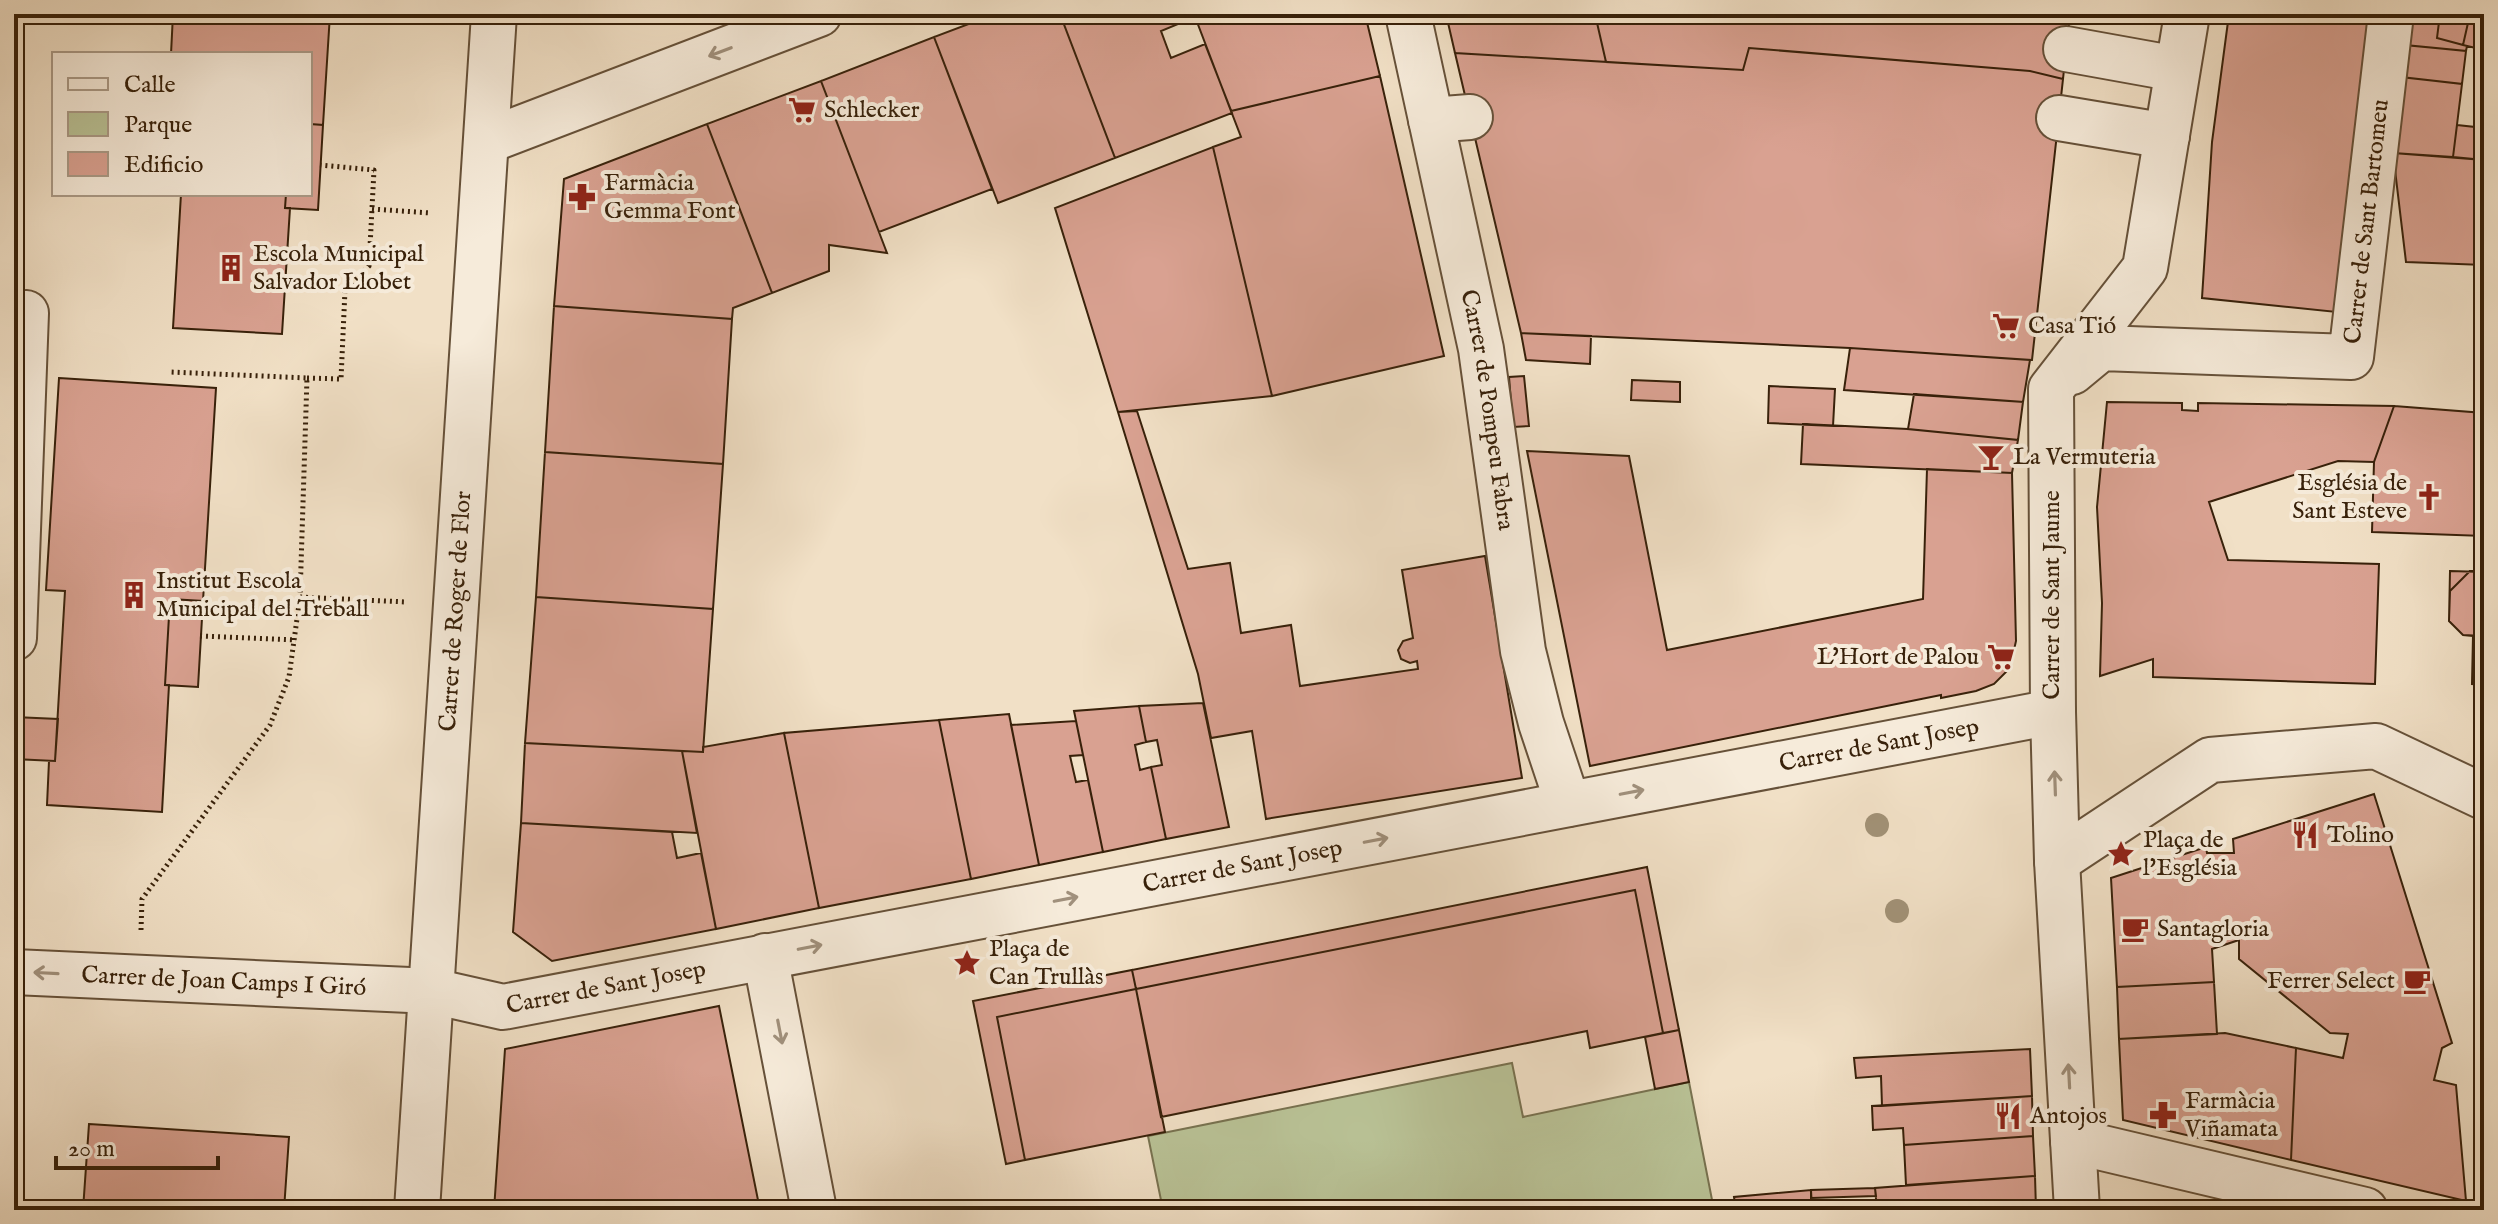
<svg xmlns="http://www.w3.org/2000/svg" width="2498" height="1224" viewBox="0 0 2498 1224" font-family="'IM FELL English',serif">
	<rect width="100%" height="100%" fill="#f1e0c6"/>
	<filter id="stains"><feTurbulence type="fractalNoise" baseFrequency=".0025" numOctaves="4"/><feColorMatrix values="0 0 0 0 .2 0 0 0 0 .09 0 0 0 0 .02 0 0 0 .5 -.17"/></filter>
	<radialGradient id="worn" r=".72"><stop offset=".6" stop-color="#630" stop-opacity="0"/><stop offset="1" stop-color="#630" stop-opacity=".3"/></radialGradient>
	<!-- green -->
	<path fill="#b9c296" stroke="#787250" stroke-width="2" d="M1512,1063L1523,1117L1689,1082L1714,1210H1163L1148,1136Z"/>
	<!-- building -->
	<path fill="#d9a191" stroke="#38210a" stroke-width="2" d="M173,14H330L323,125L310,124V54H171Z
		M619,14H657L633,23Z
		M995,14H1060L1115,158L998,203L934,37Z
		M1060,14H1194L1195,17L1161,31L1171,58L1205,44L1232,113L1115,158Z
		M1194,14H1365L1380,76L1231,111Z
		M1446,14H1595L1606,62L1455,53Z
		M1595,14H2070L2063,79L2030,71L1749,48L1743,70L1606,62Z
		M2229,14H2378L2346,313L2202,298L2212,142Z
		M2408,14H2440L2437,38L2467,46L2466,51L2405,45Z
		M2440,14H2470L2463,45L2437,38Z
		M2470,14H2484V50L2463,45Z
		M934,37L992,189L879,232L821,81Z
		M2405,45L2466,51L2462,84L2401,77Z
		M1749,48L2030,71L2063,79L2032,360L1850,348L1521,333L1455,53L1743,70Z
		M1380,76L1444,356L1272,396L1213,147L1241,137L1231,111Z
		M2401,77L2462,84L2453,157L2393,153Z
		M821,81L887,253L829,245V271L772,293L707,124Z
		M310,124L323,125L318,210L285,208L286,194H310Z
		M707,124L772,293L733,308L732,319L554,306L564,179Z
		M2457,125L2484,128V160L2453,157Z
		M1213,147L1272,396L1118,412L1055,208Z
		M2393,153L2484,160V265L2406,262Z
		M181,194H286L285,208H290L282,334L173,328Z
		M554,306L732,319L723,464L545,452Z
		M1521,333L1591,336L1590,364L1526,360Z
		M1850,348L2030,360L2023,402L1844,390Z
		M1524,376L1529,426L1513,427L1509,377Z
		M59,378L216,388L203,601L170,599L165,685H169L162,812L47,805L49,761H55L65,591L46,590Z
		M1632,380L1680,382V402L1631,400Z
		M1769,386L1835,389L1833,426L1768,423Z
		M1914,394L2023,402L2018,440L1908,429Z
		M2107,402L2182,403V410L2198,411V403L2394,406L2374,462L2338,461L2209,502L2228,560L2379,564L2375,684L2153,677V659L2100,676L2102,603L2097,507Z
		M2394,406L2484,413V536L2372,532L2374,462Z
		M1137,411L1188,569L1230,563L1241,633L1291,625L1300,686L1418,669L1417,661L1410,663L1401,659L1398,650L1403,641L1413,638L1402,570L1485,556L1522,778L1266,819L1252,731L1211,738L1198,674L1118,412Z
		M1803,424L1908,429L2018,440L2012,473L1801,464Z
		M1527,451L1629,456L1667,650L1923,599L1927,469L2012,473L2016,641L2010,668L1994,684L1976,691L1941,698V695L1590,766Z
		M545,452L723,464L713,609L536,597Z
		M2450,571L2484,572V685L2472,684L2473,636L2463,635L2449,621Z
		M2470,571L2484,572V636L2463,635L2449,621L2450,591Z
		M536,597L713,609L703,752L525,743Z
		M170,599L203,601L198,687L165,685Z
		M1203,703L1229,827L1166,839L1151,767L1162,765L1157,740L1146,742L1139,706Z
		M1139,706L1146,742L1135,745L1140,770L1151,767L1166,839L1103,852L1074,711Z
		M1009,714L1039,865L971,879L939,720Z
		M14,717L58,719L55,761L14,759Z
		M939,720L971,879L819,908L784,733Z
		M1076,721L1083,755L1070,756L1076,782L1088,780L1103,852L1039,865L1011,725Z
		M784,733L819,908L716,929L682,751L703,752V747Z
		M525,743L682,751L697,833L521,823Z
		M2374,794L2452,1043L2442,1048L2434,1080L2456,1085L2466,1201L2291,1160L2296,1048L2343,1058L2348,1034L2330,1033L2239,959V940L2212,949L2214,982L2117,987L2111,878L2206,847L2207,853H2234L2233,839Z
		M521,823L672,832L677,858L701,853L716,929L552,961L513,932Z
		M1647,867L1679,1030L1663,1033L1635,890L1136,989L1132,970Z
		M1635,890L1663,1033L1590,1048L1587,1031L1161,1117L1136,989Z
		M1132,970L1136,989L997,1017L1025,1160L1006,1164L973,1001Z
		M2214,982L2217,1034L2119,1039L2117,987Z
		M1136,989L1165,1132L1025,1160L997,1017Z
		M719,1006L760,1210H494L505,1049Z
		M1679,1030L1689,1082L1655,1089L1645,1037Z
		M2225,1033L2296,1048L2291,1160L2123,1120L2119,1039Z
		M2030,1049L2032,1096L1882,1106L1881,1076L1856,1078L1854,1058Z
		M2032,1096L2033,1136L1904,1145L1903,1128L1873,1130L1872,1106Z
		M89,1124L289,1137L284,1210H83Z
		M2033,1136L2035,1176L1906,1185L1904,1145Z
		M2035,1176L2036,1210H1877L1875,1188Z
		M1875,1188L1876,1196L1811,1198V1190Z
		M1811,1190L1812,1210H1736L1734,1197Z
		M2224,1205V1210H2126V1207Z"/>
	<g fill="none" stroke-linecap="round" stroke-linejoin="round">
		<!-- minor casing -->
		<g stroke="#665139" stroke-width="48">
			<g id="minor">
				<path id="s1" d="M1408,14L1481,349L1523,651L1541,723L1568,804"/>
				<path d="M2066,49L2177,69"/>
				<path d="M2059,118L2167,136"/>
				<path d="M1431,120L1470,117"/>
				<path d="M487,141L819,14"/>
				<path id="s2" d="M2072,372L2101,348L2351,357L2391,14"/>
				<path d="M14,638L26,313"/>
				<path d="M2057,861L2210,760L2376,746L2484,797"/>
				<path d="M765,956L814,1210"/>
				<path id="s3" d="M14,972L432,991L503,1007L2053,712"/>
				<path d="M2073,1141L2365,1210"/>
				<path id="s4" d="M417,1210L494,14"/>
				<path d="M2077,1210L2057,861L2053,712L2051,389L2145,268L2187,14"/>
			</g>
		</g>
		<!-- path -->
		<path stroke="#38210a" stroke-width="5" stroke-dasharray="2 4" stroke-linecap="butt" d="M372,209L431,213
			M307,378L341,379L345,290L369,266L374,170L320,165
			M300,597L406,602
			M200,636L296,640
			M141,930L142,899L270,725L289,677L300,597L307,378L170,372"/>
		<!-- minor -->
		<use href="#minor" stroke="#f6ebda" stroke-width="44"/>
	</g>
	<!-- trees -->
	<g fill="#a19176">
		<circle cx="1877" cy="825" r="12"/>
		<circle cx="1897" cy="911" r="12"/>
	</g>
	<!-- one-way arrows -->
	<defs><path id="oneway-shaft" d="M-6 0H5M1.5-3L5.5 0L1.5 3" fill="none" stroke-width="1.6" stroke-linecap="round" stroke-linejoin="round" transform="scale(2)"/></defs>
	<g stroke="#a0907c">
		<use href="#oneway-shaft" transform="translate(720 52) rotate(159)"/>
		<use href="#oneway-shaft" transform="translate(2055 783) rotate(-92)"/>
		<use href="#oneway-shaft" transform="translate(1632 792) rotate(-11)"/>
		<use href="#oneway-shaft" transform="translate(1376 840) rotate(-11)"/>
		<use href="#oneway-shaft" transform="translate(1066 899) rotate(-11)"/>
		<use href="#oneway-shaft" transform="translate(810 947) rotate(-11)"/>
		<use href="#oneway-shaft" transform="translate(46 973) rotate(-177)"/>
		<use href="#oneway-shaft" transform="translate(780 1032) rotate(79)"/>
		<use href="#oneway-shaft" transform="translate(2069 1076) rotate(-93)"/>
	</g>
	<!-- icons -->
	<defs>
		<g id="supermarket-bare" transform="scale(2.16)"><path d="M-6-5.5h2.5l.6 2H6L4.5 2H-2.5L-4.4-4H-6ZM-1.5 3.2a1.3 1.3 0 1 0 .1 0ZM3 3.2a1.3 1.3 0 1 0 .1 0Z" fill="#8f2418" stroke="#f6ebda" stroke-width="2.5" paint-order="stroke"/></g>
		<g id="pharmacy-bare" transform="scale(2.16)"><path d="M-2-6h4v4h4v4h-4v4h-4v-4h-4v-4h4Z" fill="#8f2418" stroke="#f6ebda" stroke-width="2.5" paint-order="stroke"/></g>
		<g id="building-bare" transform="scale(2.16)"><path d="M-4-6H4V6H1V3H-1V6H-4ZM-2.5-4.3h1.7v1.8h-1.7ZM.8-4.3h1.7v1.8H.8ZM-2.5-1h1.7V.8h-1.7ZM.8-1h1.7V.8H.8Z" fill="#8f2418" stroke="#f6ebda" stroke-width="2.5" paint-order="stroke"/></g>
		<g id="bar-bare" transform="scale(2.16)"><path d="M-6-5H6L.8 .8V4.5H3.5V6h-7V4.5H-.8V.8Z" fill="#8f2418" stroke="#f6ebda" stroke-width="2.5" paint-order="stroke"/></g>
		<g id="church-bare" transform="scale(2.16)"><path d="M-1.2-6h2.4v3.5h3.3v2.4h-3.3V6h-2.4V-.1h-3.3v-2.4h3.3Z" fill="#8f2418" stroke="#f6ebda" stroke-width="2.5" paint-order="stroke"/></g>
		<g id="restaurant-bare" transform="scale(2.16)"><path d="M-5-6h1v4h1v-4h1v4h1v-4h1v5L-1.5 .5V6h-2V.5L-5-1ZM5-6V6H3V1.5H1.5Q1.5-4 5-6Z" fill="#8f2418" stroke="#f6ebda" stroke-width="2.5" paint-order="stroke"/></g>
		<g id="sight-bare" transform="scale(2.16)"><path d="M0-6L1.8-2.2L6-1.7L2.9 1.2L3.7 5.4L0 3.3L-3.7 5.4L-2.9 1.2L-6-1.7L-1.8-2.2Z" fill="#8f2418" stroke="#f6ebda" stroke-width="2.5" paint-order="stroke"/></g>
		<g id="cafe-bare" transform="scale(2.16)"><path d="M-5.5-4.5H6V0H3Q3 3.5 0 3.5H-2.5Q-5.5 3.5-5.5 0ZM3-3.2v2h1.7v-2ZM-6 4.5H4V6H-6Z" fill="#8f2418" stroke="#f6ebda" stroke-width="2.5" paint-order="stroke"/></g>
	</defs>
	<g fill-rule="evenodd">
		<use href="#supermarket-bare" x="802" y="110"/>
		<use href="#pharmacy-bare" x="582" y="197"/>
		<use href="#building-bare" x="231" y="268"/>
		<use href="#supermarket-bare" x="2006" y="326"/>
		<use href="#bar-bare" x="1991" y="457"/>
		<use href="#church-bare" x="2429" y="497"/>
		<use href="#building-bare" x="134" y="595"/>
		<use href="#supermarket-bare" x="2001" y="657"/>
		<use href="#restaurant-bare" x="2305" y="835"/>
		<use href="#sight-bare" x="2121" y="854"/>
		<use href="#cafe-bare" x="2135" y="929"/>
		<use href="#sight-bare" x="967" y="963"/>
		<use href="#cafe-bare" x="2417" y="981"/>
		<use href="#pharmacy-bare" x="2163" y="1115"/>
		<use href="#restaurant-bare" x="2008" y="1116"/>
	</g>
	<g text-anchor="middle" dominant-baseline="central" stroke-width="8" stroke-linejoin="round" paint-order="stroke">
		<!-- poi labels -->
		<g font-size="24" fill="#38210a" stroke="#f6ebda" text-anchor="start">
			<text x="824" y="110">Schlecker</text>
			<text x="604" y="183">Farmàcia<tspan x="604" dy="28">Gemma Font</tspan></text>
			<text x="253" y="254">Escola Municipal<tspan x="253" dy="28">Salvador Llobet</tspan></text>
			<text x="2028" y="326">Casa Tió</text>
			<text x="2013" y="457">La Vermuteria</text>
			<text x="2407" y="483" text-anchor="end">Església de<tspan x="2407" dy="28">Sant Esteve</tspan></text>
			<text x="156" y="581">Institut Escola<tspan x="156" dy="28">Municipal del Treball</tspan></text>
			<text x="1979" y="657" text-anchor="end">L'Hort de Palou</text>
			<text x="2327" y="835">Tolino</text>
			<text x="2143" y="840">Plaça de<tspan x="2143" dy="28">l'Església</tspan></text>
			<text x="2157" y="929">Santagloria</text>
			<text x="989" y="949">Plaça de<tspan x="989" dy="28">Can Trullàs</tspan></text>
			<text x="2395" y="981" text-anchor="end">Ferrer Select</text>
			<text x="2185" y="1101">Farmàcia<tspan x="2185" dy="28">Viñamata</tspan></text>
			<text x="2030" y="1116">Antojos</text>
		</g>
		<!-- street labels -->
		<g font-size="24" fill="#38210a" stroke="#f6ebda">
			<text stroke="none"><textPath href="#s2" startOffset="424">Carrer de Sant Bartomeu</textPath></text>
			<text stroke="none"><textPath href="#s1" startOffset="404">Carrer de Pompeu Fabra</textPath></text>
			<text transform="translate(2052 595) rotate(-90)">Carrer de Sant Jaume</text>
			<text stroke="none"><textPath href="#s4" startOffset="600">Carrer de Roger de Flor</textPath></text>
			<text stroke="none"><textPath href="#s3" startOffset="1892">Carrer de Sant Josep</textPath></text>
			<text stroke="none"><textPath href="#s3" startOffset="1244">Carrer de Sant Josep</textPath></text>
			<text stroke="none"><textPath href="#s3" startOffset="210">Carrer de Joan Camps I Giró</textPath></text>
			<text stroke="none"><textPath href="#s3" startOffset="596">Carrer de Sant Josep</textPath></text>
		</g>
	</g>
	<!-- margin -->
	<rect width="2498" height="1224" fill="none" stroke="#f1e0c6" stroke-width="48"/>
	<rect x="16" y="16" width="2466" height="1192" fill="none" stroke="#38210a" stroke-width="4"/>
	<rect x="24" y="24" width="2450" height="1176" fill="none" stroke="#38210a" stroke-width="2"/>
	<!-- legend -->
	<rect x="52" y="52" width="260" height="144" fill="#f6ebda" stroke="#aa9a87" stroke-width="2"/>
	<rect x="68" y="78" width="40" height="12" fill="#f6ebda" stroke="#aa9a87" stroke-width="2"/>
	<text x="124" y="92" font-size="24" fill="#38210a">Calle</text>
	<rect x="68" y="112" width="40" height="24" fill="#b9c296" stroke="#aa9a87" stroke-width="2"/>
	<text x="124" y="132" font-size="24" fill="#38210a">Parque</text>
	<rect x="68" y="152" width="40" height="24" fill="#d9a191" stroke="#aa9a87" stroke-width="2"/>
	<text x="124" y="172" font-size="24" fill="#38210a">Edificio</text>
	<!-- scale -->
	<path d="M56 1156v12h162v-12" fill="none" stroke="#38210a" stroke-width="4"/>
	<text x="68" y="1156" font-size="24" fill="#38210a" stroke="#f6ebda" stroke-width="6" paint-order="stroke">20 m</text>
	<rect width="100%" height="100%" filter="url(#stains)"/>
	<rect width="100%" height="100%" fill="url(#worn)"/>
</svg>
